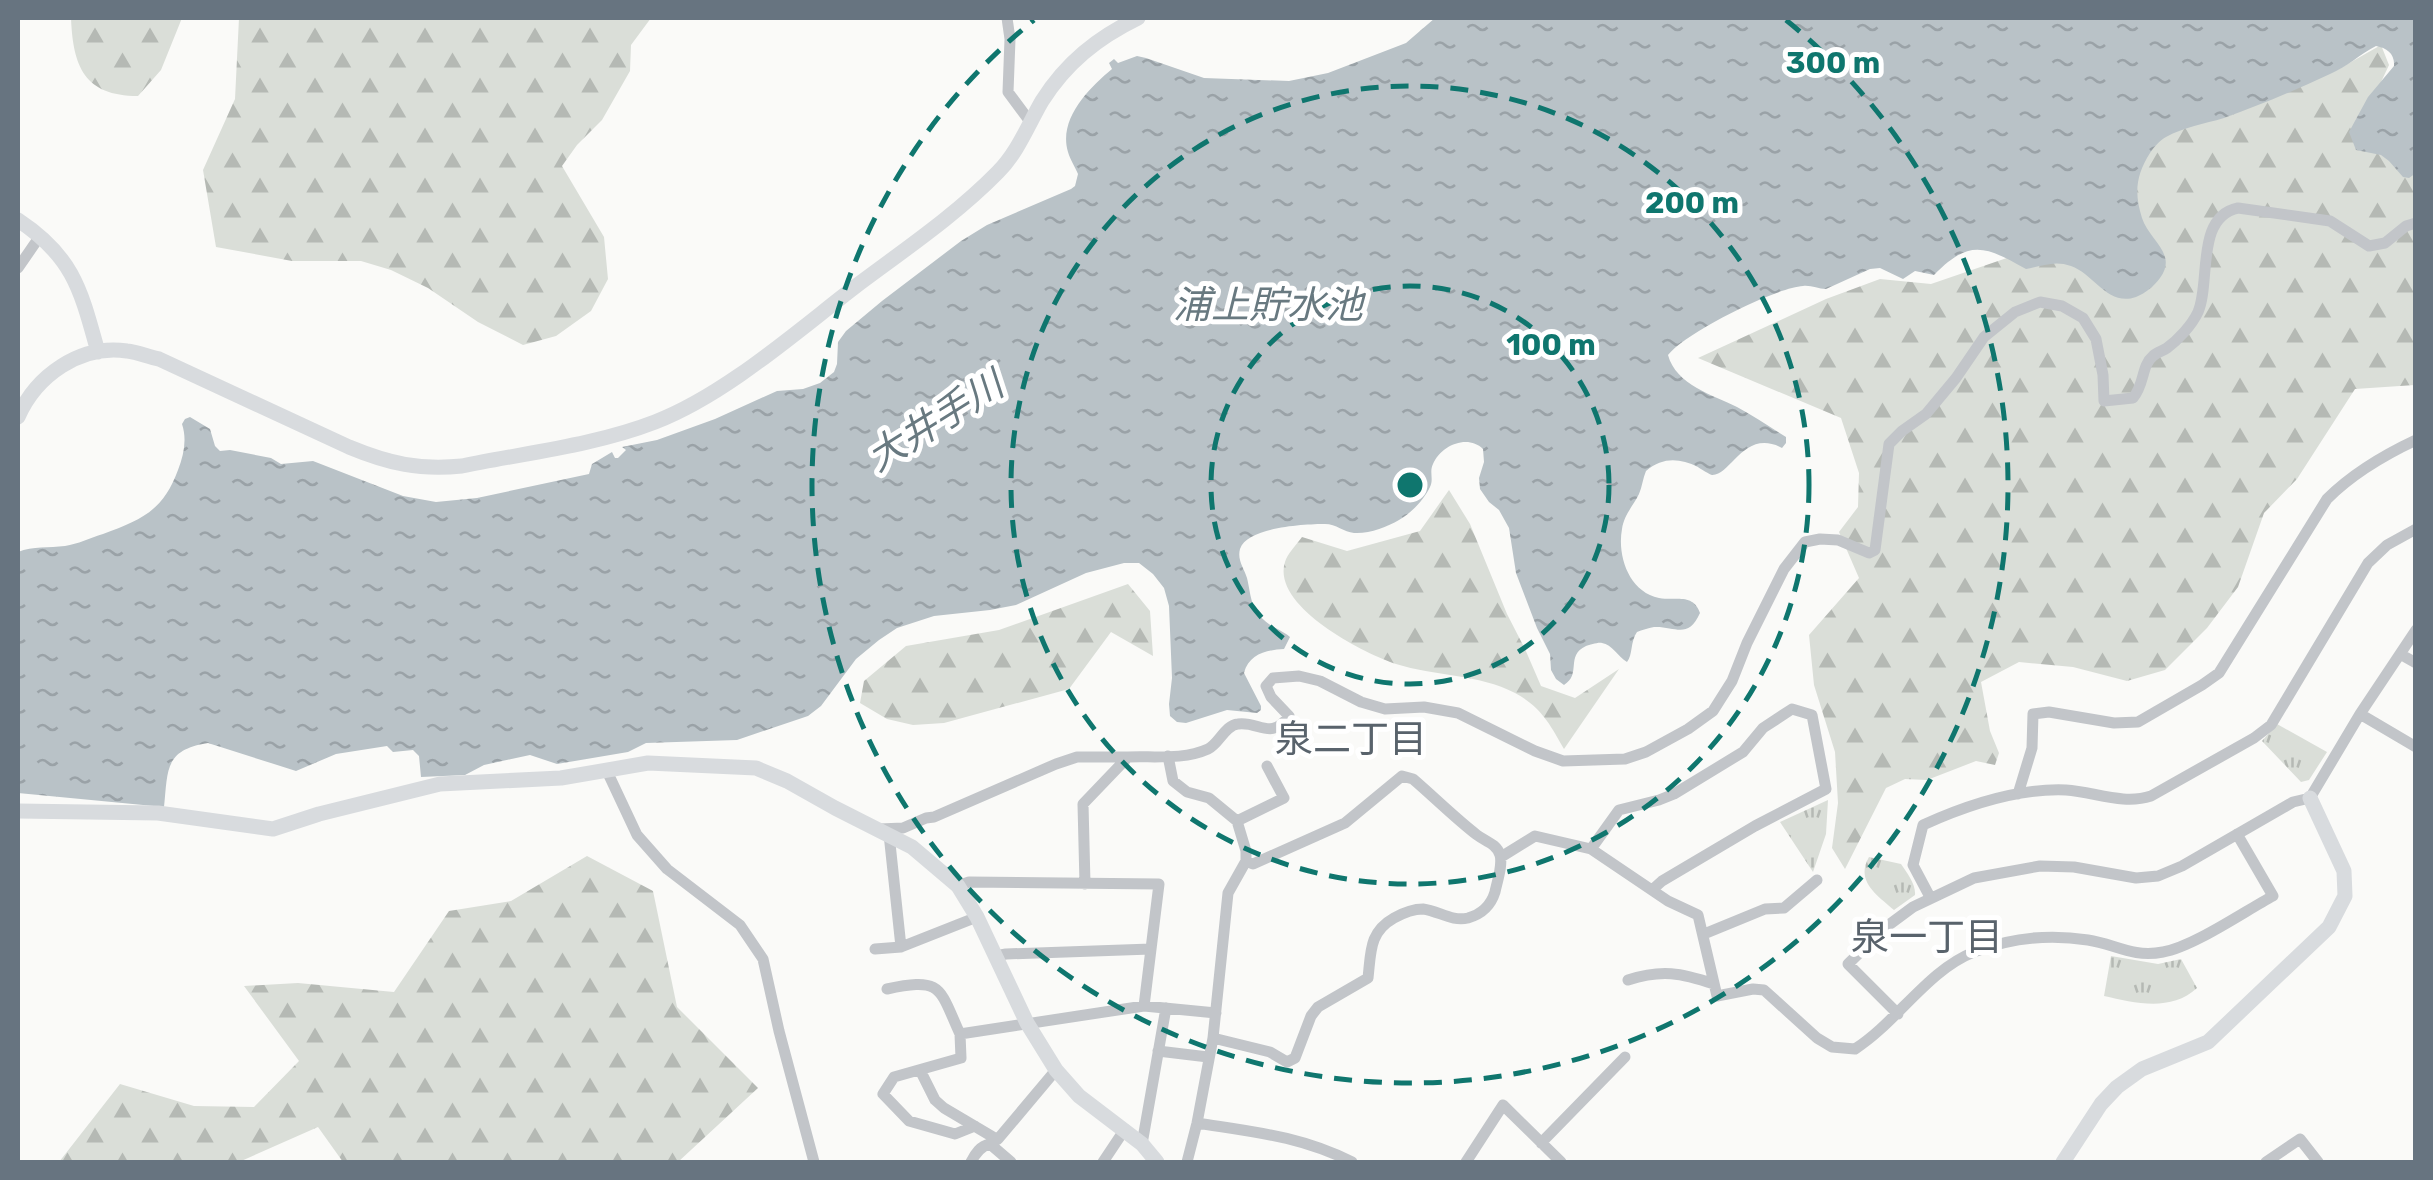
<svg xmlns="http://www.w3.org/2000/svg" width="2433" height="1180" viewBox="0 0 2433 1180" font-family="Rubik,'Noto Sans JP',sans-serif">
	<defs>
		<pattern id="forest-firs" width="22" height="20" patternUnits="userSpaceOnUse" patternTransform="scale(2.5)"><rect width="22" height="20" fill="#daded8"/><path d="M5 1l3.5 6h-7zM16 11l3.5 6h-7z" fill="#b5b9b4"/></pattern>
		<pattern id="park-tufts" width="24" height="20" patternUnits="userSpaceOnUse" patternTransform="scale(2.5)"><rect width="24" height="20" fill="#daded8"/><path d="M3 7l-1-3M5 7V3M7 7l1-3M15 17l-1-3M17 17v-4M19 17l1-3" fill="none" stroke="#b5b9b4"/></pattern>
		<pattern id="water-ripples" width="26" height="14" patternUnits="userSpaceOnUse" patternTransform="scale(2.5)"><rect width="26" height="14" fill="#b9c2c7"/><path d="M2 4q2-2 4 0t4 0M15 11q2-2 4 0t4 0" fill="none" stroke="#9aa2a7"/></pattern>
	</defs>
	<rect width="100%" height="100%" fill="#fafaf8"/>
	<!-- forest -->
	<path fill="url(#forest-firs)" d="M71,18H182L161,70L138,96C84,96 73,66 71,18Z
		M239,18H651L631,45L630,71L602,120L577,145L562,166L604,237L608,279L591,311L556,336L523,345L478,322L428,288L391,270L361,261H292L216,247L203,170L235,99Z
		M2381,45L2389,65L2354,140L2415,151V385L2355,389L2297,479L2264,513L2238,587L2207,628L2165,670L2127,681L2073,667L2019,662L1981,682L1990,731L1999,753L1995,765L1976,761L1927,780L1905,779L1886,788L1845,869L1832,848L1838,803L1835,752L1814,685L1809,635L1859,578L1839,532L1858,507L1859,473L1841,418L1698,358L1826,299L1880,279L1931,284L2033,249L2112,215L2155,135L2337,70Z
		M1449,490L1470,524L1507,614L1525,649L1541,686L1575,698L1619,669L1564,749C1550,724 1541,707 1515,693C1479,674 1434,676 1396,664C1363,653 1271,606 1285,562C1287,554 1297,544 1302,537L1347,551L1420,531Z
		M1128,584L1150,611L1153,656L1111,632L1069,689L944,723L913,725L887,719L860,703L864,681L906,646L999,630Z
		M587,856L653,891L677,1007L758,1088L678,1162H343L318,1127L239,1162H59L120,1084L194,1106L254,1107L299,1061L244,986L298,983L394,992L449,911L511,901Z"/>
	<!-- park -->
	<path fill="url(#park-tufts)" d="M2277,724L2327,752L2309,780L2301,782L2262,741Z
		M1828,800L1826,834L1813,872L1780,822Z
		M1869,857L1901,864C1907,873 1916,884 1915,895L1894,910C1877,895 1855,881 1869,857Z
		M2111,956L2158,964L2181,959L2197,988C2171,1012 2135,1003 2104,996Z"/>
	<!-- water -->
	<path fill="url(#water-ripples)" d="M1435,18H2415L2416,173L2409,178L2403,177L2389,161L2381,155L2356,150L2349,132L2368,97L2394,66C2395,54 2387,48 2376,46C2360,54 2347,67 2330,74C2296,90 2260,105 2224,118C2204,124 2184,127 2166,137C2159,141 2155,146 2150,153C2136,175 2134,193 2142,218C2149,240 2178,254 2160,278C2154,286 2146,293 2136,297C2108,307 2094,274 2071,266C2055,260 2042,266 2026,269C1985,246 1969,239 1934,275L1915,271L1903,279L1880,268L1870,269L1826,289C1818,289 1811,285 1803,286C1774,288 1685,333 1668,355C1676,385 1713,395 1737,407C1754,416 1770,427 1786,437V443L1782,448C1744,428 1731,476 1712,475C1711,475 1699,468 1698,467C1679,458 1663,457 1646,471C1643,478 1642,487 1639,494C1633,506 1624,515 1622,529C1617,556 1629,592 1659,598C1676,601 1693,593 1700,613C1688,640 1675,626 1654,627C1648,628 1642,630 1637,632C1630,642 1633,655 1627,662C1618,657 1612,644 1602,643C1598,642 1590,645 1586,646C1565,656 1582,674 1564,685L1556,679L1551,670L1550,654L1537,628L1516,573L1509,528L1499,510L1489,502L1480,489L1479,478L1484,462L1483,449C1468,434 1441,445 1433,464C1429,472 1434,479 1430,487C1424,500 1411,513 1399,520C1387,527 1369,534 1354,533C1344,532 1336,524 1325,524C1305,524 1247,527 1240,549C1237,560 1244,568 1247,578C1251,594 1250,608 1264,620C1272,628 1282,630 1290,637L1284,649C1266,650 1249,654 1244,673L1261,706V710L1257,713L1227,710L1186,723L1177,722L1170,716L1169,704L1172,678L1169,606L1164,588L1153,574L1139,563H1124L1086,573L1016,605L990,610L934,616L897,628L879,640L856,659L821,706L808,716L737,740L646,743L628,752L557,764L530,755L484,765L465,775L421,777L419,756L413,750L393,752L387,746L336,754L296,771L208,743C164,750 168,770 164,807L18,793V552C33,546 49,548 65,546C78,544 90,538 103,534C141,520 163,511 178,470C184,455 187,439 182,424L185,419L190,417L210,429L215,446L220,451L230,450L271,458L281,464L313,461L403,496L436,502L477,498L589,474L592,464L612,452L615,458H618L626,450L622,447L657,440L715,419L777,391L803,389L820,383L834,372L837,364L838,342L846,331L882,301L961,241L987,225L1071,189L1075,186L1078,174C1075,167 1070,159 1068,152C1058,119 1089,88 1112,69L1109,63L1114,59L1118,63L1137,56L1146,58L1204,78L1289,81L1328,73L1406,43Z"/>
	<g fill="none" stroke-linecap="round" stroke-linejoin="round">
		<!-- street -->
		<path stroke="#c2c5c9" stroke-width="11" d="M1007,18L1010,39L1008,92L1031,123
			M18,268L40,236
			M2400,654L2416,663
			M2360,714L2416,747
			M1168,756L1173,781L1187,792L1209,798L1237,821L1246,851V861
			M1128,757C1154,756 1184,760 1208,749C1219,744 1225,725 1238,724C1259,721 1271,741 1289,716L1271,697L1266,686L1273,678L1299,676L1320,681L1361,702L1385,709L1424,707L1458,713L1535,751L1563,761L1625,759L1646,752L1688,729L1713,711L1732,681L1747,643L1784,569L1805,542L1820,539L1838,540L1869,553L1875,550L1889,444L1902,431L1926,414L1956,378L1984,337L2015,312L2040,302L2062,306L2083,318L2096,339L2103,375L2104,401L2133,398C2145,384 2141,366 2153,356C2157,352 2163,351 2167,348C2178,340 2192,325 2198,312C2211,282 2195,217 2238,208L2330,221L2369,246L2385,243L2406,226L2416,223
			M606,769L637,835L667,869L740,925L763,959L779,1031L814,1162
			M2018,794L2032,748L2033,714L2049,712L2114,723L2138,722L2202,685L2219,673L2327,499C2352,474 2384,455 2416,440
			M1237,821L1284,798L1267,766
			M880,829L903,828L926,818L934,817L1056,764L1077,757H1128L1083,804L1085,884
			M889,834L901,947
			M1591,849L1619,810L1659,800L1674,794L1743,752L1763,728L1792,709L1812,715L1826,789L1755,826L1662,881L1652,890
			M1501,857L1535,836L1591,849L1668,901L1698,915L1717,996L1753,989L1764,990L1817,1038L1832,1047L1855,1049C1897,1022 1928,970 1974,952C2010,938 2050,934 2088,940C2115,944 2132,958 2163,952C2193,947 2245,911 2273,896L2237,834
			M958,886L969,882L1159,884L1144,1006
			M1930,897L1913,865L1923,825C1967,805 2018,788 2066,790C2095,792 2123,805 2151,796L2254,738L2271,725L2368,563L2387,545L2416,529
			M1704,934L1765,909L1784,908L1817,880
			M875,949L901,947L977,917
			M995,956L1006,954L1151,949
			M1628,980C1662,969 1681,973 1714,984
			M887,989C943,977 939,988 960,1034
			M1898,1014L1848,964L1886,927L1913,907L1974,878L2040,866L2074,867L2136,878L2158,876L2182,866L2293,802L2310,798L2360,714L2416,630
			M1158,1051L1208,1057
			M920,1070L935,1100L944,1108L993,1137L990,1144C980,1146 975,1154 971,1162
			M1197,1123C1254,1132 1300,1136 1352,1162
			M975,1126L955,1134L909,1121L883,1094L894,1077L961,1058L960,1034L1144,1006L1216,1013
			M1541,1143L1625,1057
			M1142,1144L1166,1008
			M1011,1162L990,1144L998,1139L1056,1070
			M1103,1162L1125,1129
			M1187,1162L1197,1123L1213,1038L1228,893L1246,861L1253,864L1345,823L1402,776L1413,779C1434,797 1455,818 1477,835C1485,841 1497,844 1500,855C1503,865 1497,882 1495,892C1491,905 1482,914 1468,918C1452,922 1439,911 1423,909C1413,909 1403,913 1394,918C1369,932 1371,952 1368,978L1318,1007L1311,1016L1295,1058L1287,1062L1270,1052L1213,1038
			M1466,1162L1503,1105L1561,1162
			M2266,1162L2300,1139L2318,1162"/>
		<!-- secondary -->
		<path stroke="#d8dbde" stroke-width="15" d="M18,220C74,257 81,291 98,352
			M18,417C36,376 80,344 127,351C138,352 148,357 159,359L349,447C390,464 419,470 462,466C525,453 596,445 655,422C725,395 796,332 856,286C904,250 956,215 998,172C1018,152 1028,125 1042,101C1066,63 1097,38 1138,18
			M18,811L158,813L273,829L319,814L440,784L561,778L648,763L756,768L787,781L835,808L912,847L958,886L977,917L1027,1023L1056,1070L1079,1096L1142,1144L1157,1162
			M2063,1162L2101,1104L2117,1087L2142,1069L2208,1042L2329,927L2345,896L2344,871L2310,798"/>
	</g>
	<!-- distance rings -->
	<g fill="none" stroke="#0f766e" stroke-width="5" stroke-dasharray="18 12">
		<circle cx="1410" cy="485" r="199"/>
		<circle cx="1410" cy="485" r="399"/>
		<path d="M1786 20A598 598 0 1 1 1034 20"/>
	</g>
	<g text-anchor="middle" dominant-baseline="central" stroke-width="10" stroke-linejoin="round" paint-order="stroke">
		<!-- water labels -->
		<g font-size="38" font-style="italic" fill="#687980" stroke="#fff">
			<text x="1268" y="305">浦上貯水池</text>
			<text transform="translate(935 421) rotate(-32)">大井手川</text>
		</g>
		<!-- neighbourhood labels -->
		<g font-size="38" fill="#59636c" stroke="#fff">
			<text x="1351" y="739">泉二丁目</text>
			<text x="1927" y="937">泉一丁目</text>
		</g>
	</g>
	<circle cx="1410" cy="485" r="15" fill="#0f766e" stroke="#fff" stroke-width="5"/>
	<g font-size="30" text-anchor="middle" font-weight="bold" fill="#0f766e" stroke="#fff" stroke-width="10" stroke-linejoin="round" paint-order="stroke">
		<text x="1833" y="73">300 m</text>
		<text x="1692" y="213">200 m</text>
		<text x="1551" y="355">100 m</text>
	</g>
	<!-- border -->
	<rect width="2433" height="1180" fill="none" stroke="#677480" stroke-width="40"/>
</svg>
